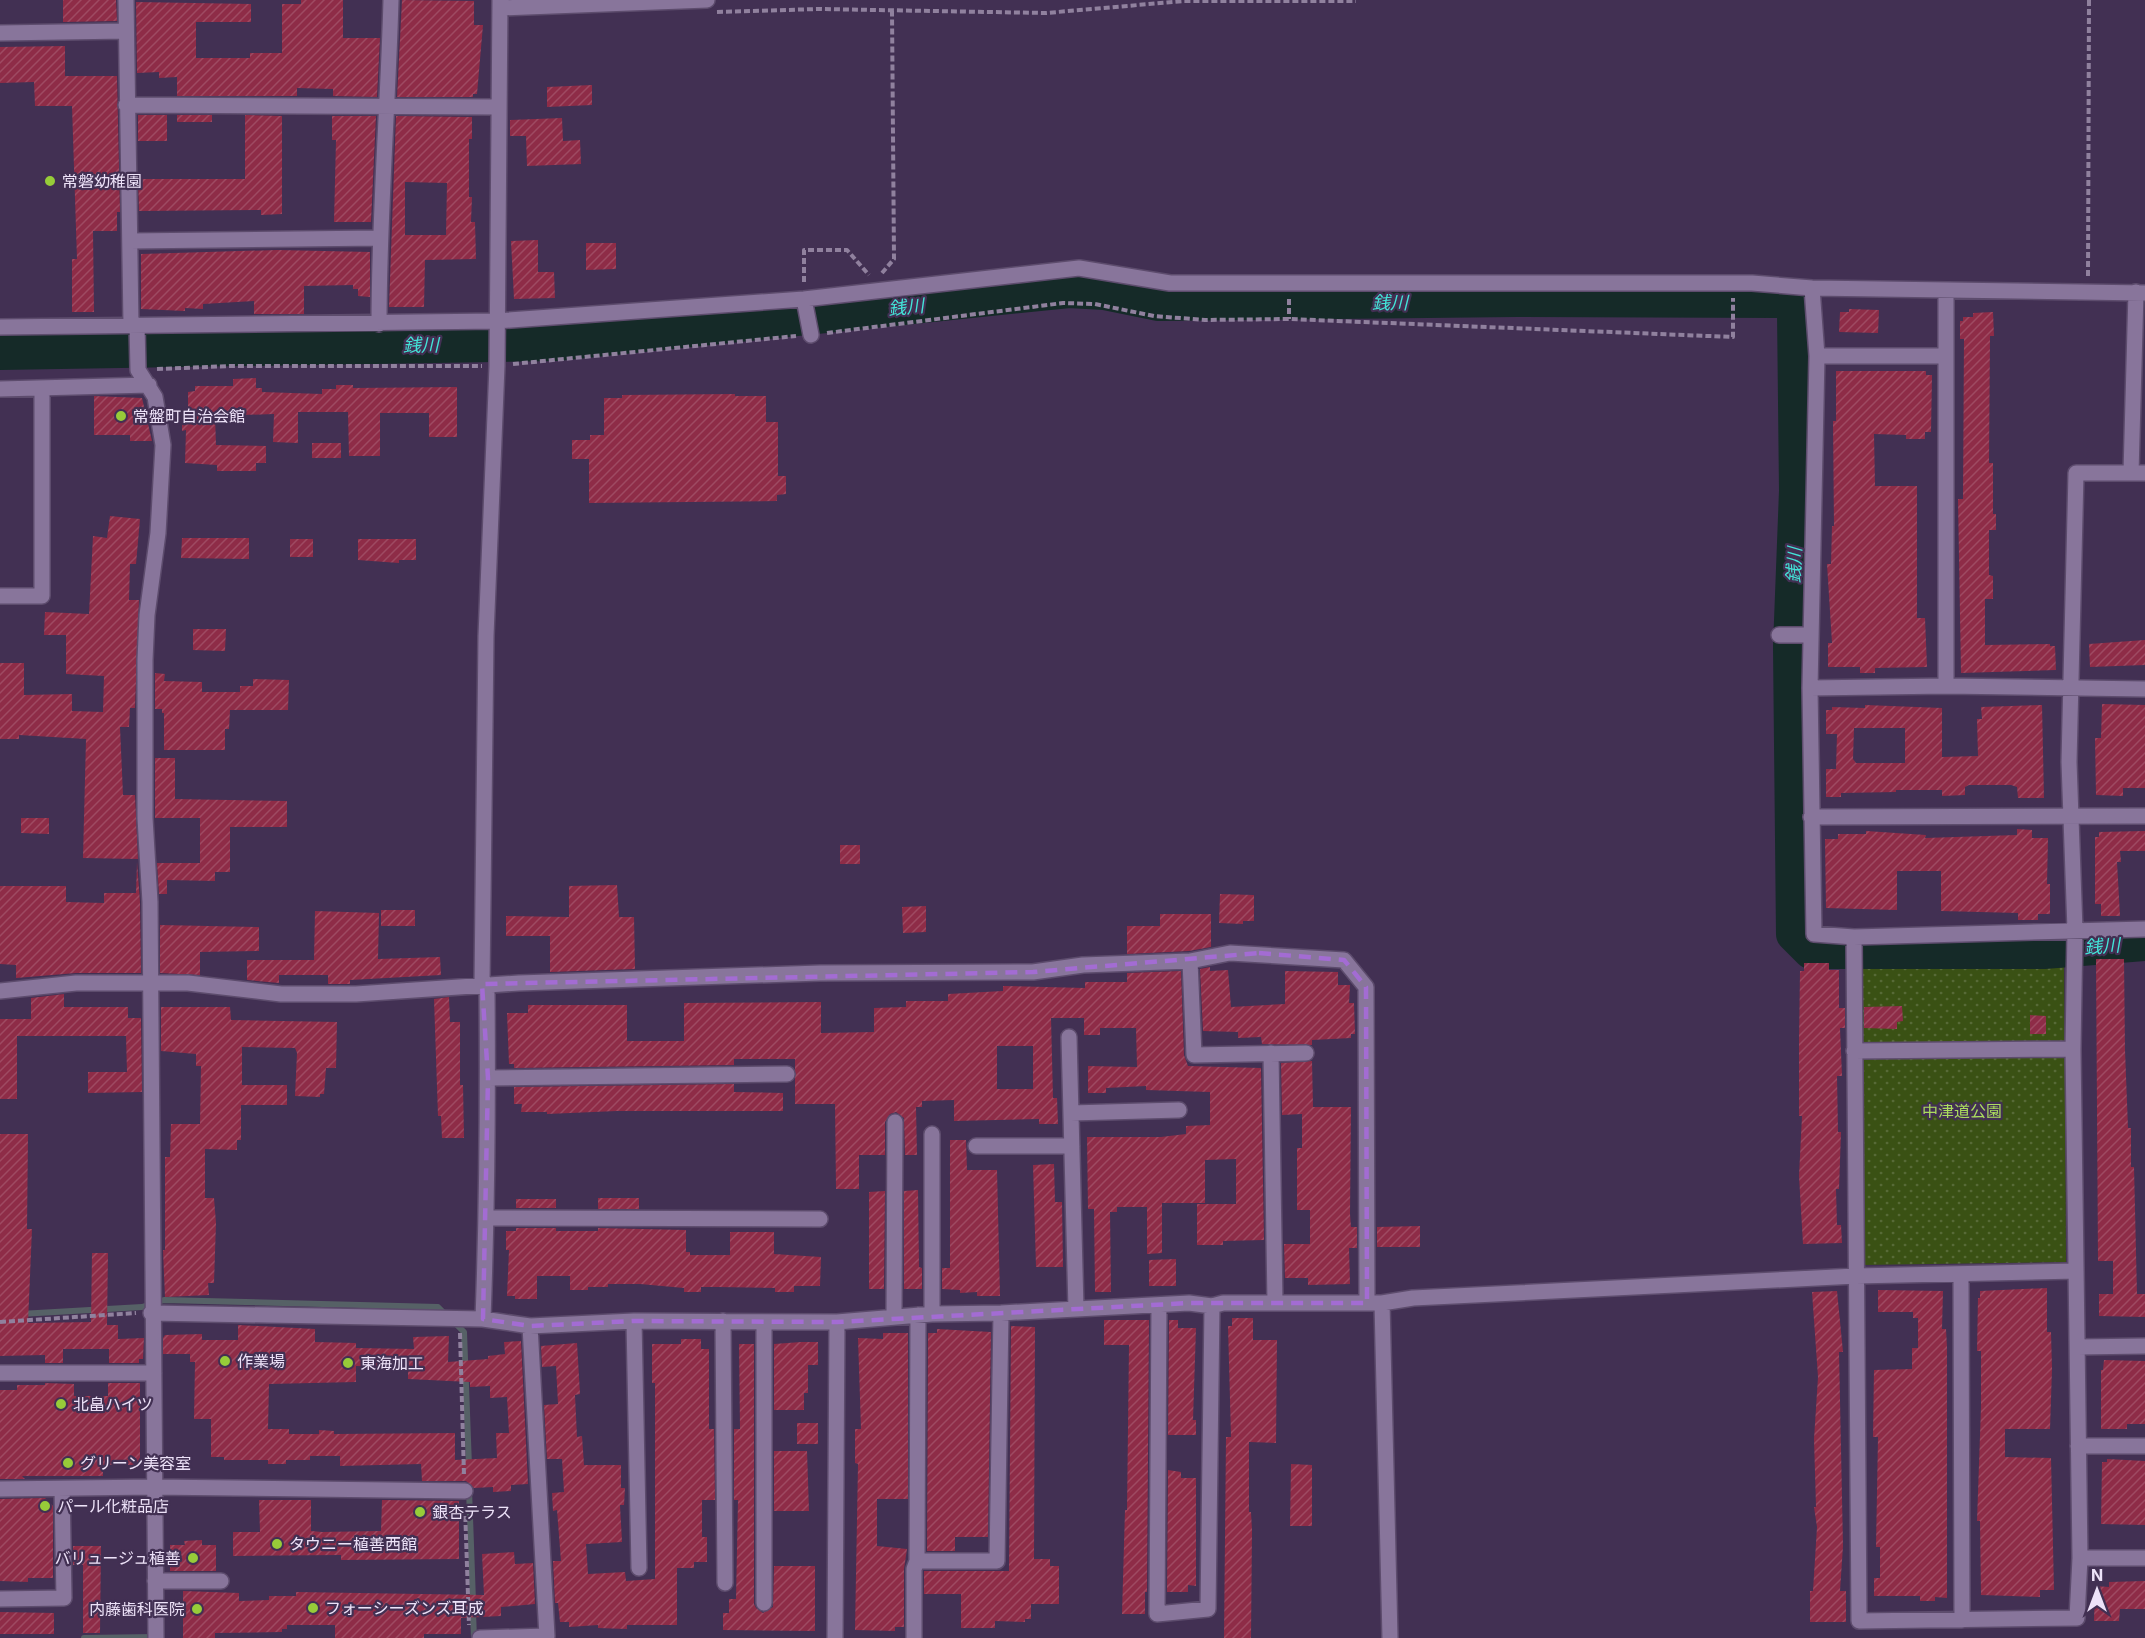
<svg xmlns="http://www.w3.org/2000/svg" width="2145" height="1638" viewBox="0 0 2145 1638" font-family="Inter,'Noto Sans JP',sans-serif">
	<defs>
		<pattern id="park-dots" width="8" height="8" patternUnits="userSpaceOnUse" patternTransform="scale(1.5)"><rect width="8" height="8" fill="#3a5114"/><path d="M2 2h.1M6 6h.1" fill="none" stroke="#576a37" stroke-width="1.8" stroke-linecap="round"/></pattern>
		<pattern id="building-hatch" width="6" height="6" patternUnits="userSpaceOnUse" patternTransform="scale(1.5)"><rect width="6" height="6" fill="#8e2c47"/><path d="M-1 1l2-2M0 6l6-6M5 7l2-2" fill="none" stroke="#9e4a62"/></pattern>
	</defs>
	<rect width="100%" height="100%" fill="#423053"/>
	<!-- park -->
	<path fill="url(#park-dots)" d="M2064,957L2066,1262L1862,1265L1858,960Z"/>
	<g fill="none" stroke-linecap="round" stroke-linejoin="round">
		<!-- stream -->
		<path stroke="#566166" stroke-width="6" d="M20,1314L142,1307L164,1300L438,1307L446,1315
			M454,1322L464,1332L469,1466
			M469,1489L473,1601
			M473,1612L474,1638
			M84,1638L155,1637"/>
		<!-- river -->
		<path stroke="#152a28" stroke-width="36" d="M0,352L556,343L1069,290L1105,292L1159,303L1516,299L1789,300L1795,312L1797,491L1791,647L1794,934L1811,951H2044L2145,943"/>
	</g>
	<!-- building -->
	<path fill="url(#building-hatch)" fill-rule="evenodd" d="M63,0H116L117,21L63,22Z
		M301,0H343V38H380L377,97L333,96V89L297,88V96H177V77L159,78V72L137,73L136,2L251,4V22H196V58H250V53H282V4H301Z
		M402,0L474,1V25H483L477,94H473V97H397Z
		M65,46V76H117L120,212H117V231H93L94,312H72V259H77L72,106H35L34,82L0,83V47Z
		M592,85V105L547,107V87Z
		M138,115H167V141H138Z
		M177,115H212V122H177Z
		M245,115L282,116V214L261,215V210L139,211L138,179H245Z
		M332,116H376L371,222H334L336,140H332Z
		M396,116L472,117V139H469V197H472L471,222H475L476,259L425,260L424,307H389ZM405,182L447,183L446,235H405Z
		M562,118L563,141L580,140L581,164L527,166L526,136H510V120Z
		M538,240V272H554L555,298L514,299L511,241Z
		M586,243H616V269L586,270Z
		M277,250L370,252V297L358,296V289H353V285L304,286V314H254V301L203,304V309L185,308V311L141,309V254Z
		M1849,309L1879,310L1878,333L1839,332L1840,312H1849Z
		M1993,312L1994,336H1990L1989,463H1993V514H1996V530H1989V575L1993,576V599H1985V645L2050,644V646H2055L2056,670L1961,673L1958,499H1963L1964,339H1960V321H1963V317H1973V313Z
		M1836,371H1926V375H1932L1931,432H1925V439H1906V435L1874,434L1875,486H1917V618H1925L1927,667L1875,668V673H1860V667H1828V643H1832L1827,564H1831L1832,526H1834L1833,421H1836Z
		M256,378V388H262V392L322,394V389H336V385H353V388L457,387V437H429V413H380V456H349L348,412H298V443L273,442L274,414L215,416L216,445L266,446V463H256V471H217V465L185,463L186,430L182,431V410H188V392L195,391V386H233V379Z
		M735,394V396H766V422H778V476H786V494L777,495V501L589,503V459H572V440H590V435H604V398H622V395Z
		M94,396L142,398L152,441H130V435H94Z
		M312,443H341V458H312Z
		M110,516L140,519L136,564H130L129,600H139L135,708H130L129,727H120L123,795H135L138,859L83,858L86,739L19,735V739H0V663H24V695L72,694V711L103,712L104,676L66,674V635H44L45,612L89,614L93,536L107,538Z
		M182,538H249V559L181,558Z
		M290,539H313V557H290Z
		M358,539H416V560H399V563L358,560Z
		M193,629H226L225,651L193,650Z
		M2145,640V665L2090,667L2089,644Z
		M155,673L165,674L164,681L202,682V692H240V686H253V679L289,680L288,710H230L229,729H225V750H164V713H162V709H155Z
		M2102,704L2145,705V788H2123V796L2096,795L2095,738H2101Z
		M1865,705L1942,708V757L1978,756L1977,719H1982L1981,707L2042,705L2044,798H2018L2017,787L2011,785H1969L1965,787V795L1942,796V790H1896V792L1841,793V797H1826V769H1836L1837,734H1826V710H1832V707L1865,708ZM1854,728H1905V763H1856L1853,759Z
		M155,758H175V799L287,801V827H230V872H215V881L167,880V894H159L157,863H200V818H155Z
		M21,818H49V834L21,833Z
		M2017,829L2032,830V838H2048L2047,884H2050V914H2038V920H2018V913L1941,911V871H1897V910L1826,908L1825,839H1838V834H1866V831L1926,835L1925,838L2017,835Z
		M2145,831V851H2120L2121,862H2117L2120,916H2101V904H2095V837H2099V832Z
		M840,845H860V864H840Z
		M137,862L140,902L141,973H76L16,978V965L0,964V886H66V902L104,903V893H136Z
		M617,885L619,917H634L635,969L550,972V936H506V916L569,917V886Z
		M1220,894L1254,895V921H1243V924L1219,923Z
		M926,906V932L903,933L902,907Z
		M381,910H415V926H381Z
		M315,911L379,913L378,959L440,957L441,975L350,980V984H328V975H279V983L247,980V960H314Z
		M1160,914H1211V947L1189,951L1127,954V926H1160Z
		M160,925L259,927V951L200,952V975L160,973Z
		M2096,959H2124L2125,1050L2128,1128H2131V1167H2134L2137,1294H2145V1317L2099,1316V1294H2113V1261H2098Z
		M1804,963H1829V970H1839V1008H1845V1028H1840L1842,1076H1837L1838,1132H1841L1839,1189H1836L1837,1225H1841L1842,1243L1803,1244L1799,1176L1802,1116H1799V1040L1800,971H1804Z
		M1210,967V971L1228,970L1231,1007L1285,1004V971L1338,972V985H1350L1349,1003H1354L1355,1034H1351V1038L1312,1040V1045L1262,1044L1261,1037L1238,1038V1032L1203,1031L1200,969Z
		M1181,971L1184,1055L1188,1066L1261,1068L1264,1240L1223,1241V1245H1197V1204H1236V1159L1205,1160V1203H1162V1253L1147,1254V1207H1117V1212H1110L1111,1292H1095L1094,1209H1088L1087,1137H1161L1186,1134V1126L1210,1125V1092L1146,1090V1086L1106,1088V1093H1088V1066L1137,1067L1136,1028H1100V1035H1084V1018H1051L1053,1098H1057L1058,1124H1039V1119L954,1121V1100L922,1101V1107H916L917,1155H905L904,1118L896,1112L890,1114L885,1122V1155H859V1189H836L835,1104H795V1059H734V1065L514,1068V1064H509L507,1013H528V1005H627V1041H684V1003L821,1002V1033L874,1032V1008L906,1007V1001H948V994L1003,991V986L1085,988V982H1127V973ZM997,1046H1033V1089H997Z
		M64,994V1007H128V1018H141L142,1092L88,1093V1072H127L126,1036H17V1099H0V1019H31V998Z
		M449,997L450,1022H460V1085H463L464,1138H442L441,1116H438L434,999Z
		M1902,1006L1903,1021L1897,1022V1029L1864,1028V1007Z
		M161,1007H230L231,1020L337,1022L336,1068H326L324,1094H320V1097L295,1096L297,1053L295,1048L242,1047V1085H287V1105H241V1140H237V1150L205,1149V1198H214L216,1223L214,1283H208L209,1295L165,1297L163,1250H165V1157H170L171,1124H200L201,1066H196V1054L161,1051Z
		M2030,1015L2046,1016V1034H2030Z
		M1312,1061L1313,1107H1351L1350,1214L1351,1227H1357V1248H1349L1350,1284L1308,1285V1278H1285L1284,1244H1310V1210H1297V1148H1302V1114L1282,1115L1281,1063Z
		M734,1084V1092L783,1093V1111H617L547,1114V1112H521L522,1104H514V1087Z
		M0,1134H28L27,1229H32L28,1323L91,1322L92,1253H108L107,1325H118V1339L144,1338L143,1359H139V1363H109V1349H63V1363H45V1355L0,1356Z
		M950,1140H966L967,1170H997L1000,1296H977V1292L960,1293V1290L942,1289V1268H950Z
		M1054,1164L1055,1202H1062L1063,1267H1036L1033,1165Z
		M918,1190L919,1267L922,1268V1289H904V1191Z
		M885,1191L884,1289H869V1192Z
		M598,1198H639V1209H598Z
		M516,1199H556V1208H516Z
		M1420,1226V1247H1377V1227Z
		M516,1228H556V1231H598V1228L686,1230V1252H690V1255H730V1232H774V1254L821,1257L820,1286H794V1292H775V1288L717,1287H701V1292H684V1288L640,1284H608V1287H588V1290H570V1276H537V1299H515V1296H507L509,1250H506V1231H516Z
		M1176,1259V1286H1149V1260Z
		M2047,1288V1332H2051L2052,1369L2050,1429H2005V1457L2051,1458L2054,1590H2040V1597L1981,1595L1980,1521H1977L1981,1407V1351H1977L1978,1298H1980V1291Z
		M1878,1290L1943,1291L1942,1329H1946L1947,1347V1598L1935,1597V1601H1920V1596H1874V1578H1880V1547H1876L1878,1437H1873L1874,1370L1912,1369V1348H1918V1318H1913V1312H1878Z
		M1837,1291L1843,1352H1839L1843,1546L1840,1591H1846V1622H1810V1591H1813L1817,1527L1814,1507H1816L1814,1439L1818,1377L1812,1292Z
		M1232,1318H1253V1340H1277L1276,1443L1249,1442V1512H1251L1252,1530L1251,1638H1224L1226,1437H1231L1228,1326H1232Z
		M1104,1320H1149L1147,1592H1145V1614H1122L1125,1510H1127L1129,1345H1104Z
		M1169,1320H1178V1328H1196L1193,1420H1196V1435H1168Z
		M238,1325L315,1329V1342L356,1343V1348L414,1349L413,1337L449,1336L448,1362L488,1359V1356L505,1354L504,1342L521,1341L528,1484L511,1485V1491L493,1492V1487L474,1488L466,1481H422L421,1464L340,1466V1456H310V1460H286V1464H268V1460H224V1457H211V1419H194L195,1362H190V1354H163V1338L165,1335L202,1334V1340H238ZM356,1366L408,1367V1379L470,1382V1387L490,1386V1398L507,1397L509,1433H496L497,1458L455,1460V1433L334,1434V1431L319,1430V1434H289V1429H268L269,1384L356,1382Z
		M1011,1326L1035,1327L1034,1559H1050V1566H1059V1604H1031V1619H1025V1622L995,1621V1628H961V1594H924V1571H1009Z
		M937,1329L991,1332L988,1537H955V1551H927L928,1333H937Z
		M883,1333H908V1499H877V1546L907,1549L904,1569V1627H895V1631L855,1630L858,1464L855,1463V1429H861L858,1338L883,1339Z
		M681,1339H701V1349H709V1429H714L715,1500H702V1537H707V1562H694V1568H677V1625H627V1629L598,1628V1625L569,1627V1622H560L558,1603H555L553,1561H561L557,1510L553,1511L552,1493L564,1492L562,1459H547L544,1405L558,1404L556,1366L542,1367L541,1346L577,1343L580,1394L575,1395L577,1437L582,1436L584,1465H621V1488H625L624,1505H620L622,1542L586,1544L588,1574L625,1572L626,1581L655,1579V1383H652V1344H681Z
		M801,1342H818V1365H808V1393H804V1410H774V1344Z
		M739,1344H754V1604L756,1608L763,1613L773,1607L774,1566H815V1631L723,1630V1613H729V1599H736L738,1500H734V1429H740Z
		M2104,1360L2145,1361V1424H2127V1429H2101V1370H2103Z
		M45,1383L74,1384V1396H108V1383H140V1465H103V1476H22L25,1479H0V1390H17V1385H45Z
		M797,1423H818V1444H797Z
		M774,1451H807L809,1511H774Z
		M2107,1459L2145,1461V1525L2101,1524L2102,1462H2107Z
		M1291,1464L1312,1465V1526H1290Z
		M1168,1470L1181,1472V1478H1196V1586L1188,1585V1592H1167Z
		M45,1498L53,1506V1578H28V1582L0,1581V1499Z
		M259,1500H311V1531L322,1532L381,1531L382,1500L459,1501V1559L341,1560V1555L233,1556V1532H260Z
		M202,1540V1545H216V1571H170V1545H185L184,1541Z
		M73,1546H101L100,1633H83V1565H73Z
		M514,1552L515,1564L533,1563L535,1604L501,1607V1616L461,1618V1634H424V1638H335V1625H287V1629H282V1632L215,1633V1638H183V1591L239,1593V1601L269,1600V1596H296V1592L484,1595L482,1554Z
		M2145,1581V1609H2120L2119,1621H2094L2095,1586L2109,1587V1582Z
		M0,1612L54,1613V1634H0Z"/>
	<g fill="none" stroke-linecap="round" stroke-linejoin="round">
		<!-- minor casing -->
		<g stroke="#5d4c6d" stroke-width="18">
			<path id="minor" d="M126,0L131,325
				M500,8L707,0
				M0,33L125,31
				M126,105L498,107
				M130,241L379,238
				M1812,288L1817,356L1810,688L1814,934L1854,937L2145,929
				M1946,290V686
				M804,299L811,335
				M379,324C379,216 388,108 391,0
				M137,325L138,370L155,397L163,445L158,533L147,615L145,660V818L150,902L156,1638
				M0,327L496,321L804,299L1079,268L1170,283H1752L1812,288L2145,293
				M1817,356H1946
				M0,389L149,385
				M2131,473L2136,292
				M1,596H42V388
				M1779,635H1810
				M1810,688L1946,686L2145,689
				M1811,817L2145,816
				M1854,937L1859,1621L2077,1618L2080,1558L2073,1049L2075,930L2069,762L2076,473H2145
				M1190,961L1194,1055L1306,1053
				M0,991L76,983H188L281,994H356L519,983L820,973L1033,972L1083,965L1190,961L1230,953L1344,960L1366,987L1367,1303
				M1069,1037L1076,1309
				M1854,1051L2073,1049
				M1271,1053L1275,1303
				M488,1078L787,1074
				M1071,1113L1179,1110
				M932,1134V1314
				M976,1146H1072
				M487,1218L820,1219
				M1961,1276L1962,1620
				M1382,1303L1390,1638
				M1159,1305L1157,1614L1208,1609L1212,1306
				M151,1313L483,1319L530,1326L634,1321L837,1322L932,1314L1001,1313L1189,1303L1212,1306L1223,1303H1382L1413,1298L1856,1276L2076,1271
				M894,1316L895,1122
				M483,1319C487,1210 488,1101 487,992L482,984L486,636L497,366L500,0
				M634,1321L639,1568
				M723,1321L725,1583
				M764,1322V1603
				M2078,1347L2145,1346
				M0,1373H154
				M2078,1446H2145
				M0,1489L153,1487L465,1491
				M2080,1558H2145
				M917,1561L918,1315
				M155,1581H221
				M0,1599L64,1598L62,1489
				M480,1638L547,1636L530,1326
				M835,1638L837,1322
				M914,1638V1569L917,1561H997L1001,1313"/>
		</g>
		<!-- path -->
		<path stroke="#90819e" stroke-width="4" stroke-dasharray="6 3" stroke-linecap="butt" d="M717,12L819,9L1046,13L1184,1H1356
			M882,273L894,259L892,11
			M2088,276L2089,0
			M804,282V250H847L869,275
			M1289,299V319
			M827,333L1063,303L1095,304L1154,316L1205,320L1289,319L1733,337V298
			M513,364L796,336
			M157,369L230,366H482
			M0,1322L136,1313
			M460,1333L464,1475
			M465,1507L469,1625"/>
		<!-- minor -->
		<use href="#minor" stroke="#88759b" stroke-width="15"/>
	</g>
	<!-- marked area -->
	<path fill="none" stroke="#a36cd3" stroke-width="4.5" stroke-dasharray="12 8" stroke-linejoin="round" d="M1259,953L1344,960L1366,987L1367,1303H1189L837,1322L634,1321L530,1326L483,1319L488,1078L482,984L1033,972Z"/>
	<!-- markers -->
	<g fill="#97cc39" stroke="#423053" stroke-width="2">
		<circle cx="50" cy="181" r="6"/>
		<circle cx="121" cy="416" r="6"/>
		<circle cx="225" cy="1361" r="6"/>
		<circle cx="348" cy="1363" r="6"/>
		<circle cx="61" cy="1404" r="6"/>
		<circle cx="68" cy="1463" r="6"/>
		<circle cx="45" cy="1506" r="6"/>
		<circle cx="420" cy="1512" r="6"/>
		<circle cx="277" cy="1544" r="6"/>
		<circle cx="193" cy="1558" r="6"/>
		<circle cx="313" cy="1608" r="6"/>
		<circle cx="197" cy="1609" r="6"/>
	</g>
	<g text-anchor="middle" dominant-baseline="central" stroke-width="4.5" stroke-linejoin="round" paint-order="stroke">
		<!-- poi labels -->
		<g font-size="16" fill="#ede2f8" stroke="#423053" text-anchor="start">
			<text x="62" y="181">常磐幼稚園</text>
			<text x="133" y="416">常盤町自治会館</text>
			<text x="237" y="1361">作業場</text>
			<text x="360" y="1363">東海加工</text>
			<text x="73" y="1404">北畠ハイツ</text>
			<text x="80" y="1463">グリーン美容室</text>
			<text x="57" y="1506">パール化粧品店</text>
			<text x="432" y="1512">銀杏テラス</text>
			<text x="289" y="1544">タウニー植善西館</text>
			<text x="181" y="1558" text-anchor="end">バリュージュ植善</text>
			<text x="325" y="1608">フォーシーズンズ耳成</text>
			<text x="185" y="1609" text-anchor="end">内藤歯科医院</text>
		</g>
		<!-- park labels -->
		<g font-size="16" fill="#abdc5e" stroke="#423053">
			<text x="1962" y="1111">中津道公園</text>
		</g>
		<!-- water labels -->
		<g font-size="18" font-style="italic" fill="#43e4d8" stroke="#423053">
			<text x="1390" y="302">銭川</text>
			<text transform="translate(906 307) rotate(-6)">銭川</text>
			<text transform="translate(421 345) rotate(-1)">銭川</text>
			<text transform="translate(1794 565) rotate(-88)">銭川</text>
			<text transform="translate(2102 946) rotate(-4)">銭川</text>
		</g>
	</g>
	<!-- north arrow -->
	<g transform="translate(2097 1590)" stroke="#423053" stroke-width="4.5" paint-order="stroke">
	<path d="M0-4.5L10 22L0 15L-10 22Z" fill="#ede2f8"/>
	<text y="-9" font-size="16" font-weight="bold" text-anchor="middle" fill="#ede2f8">N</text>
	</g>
</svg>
